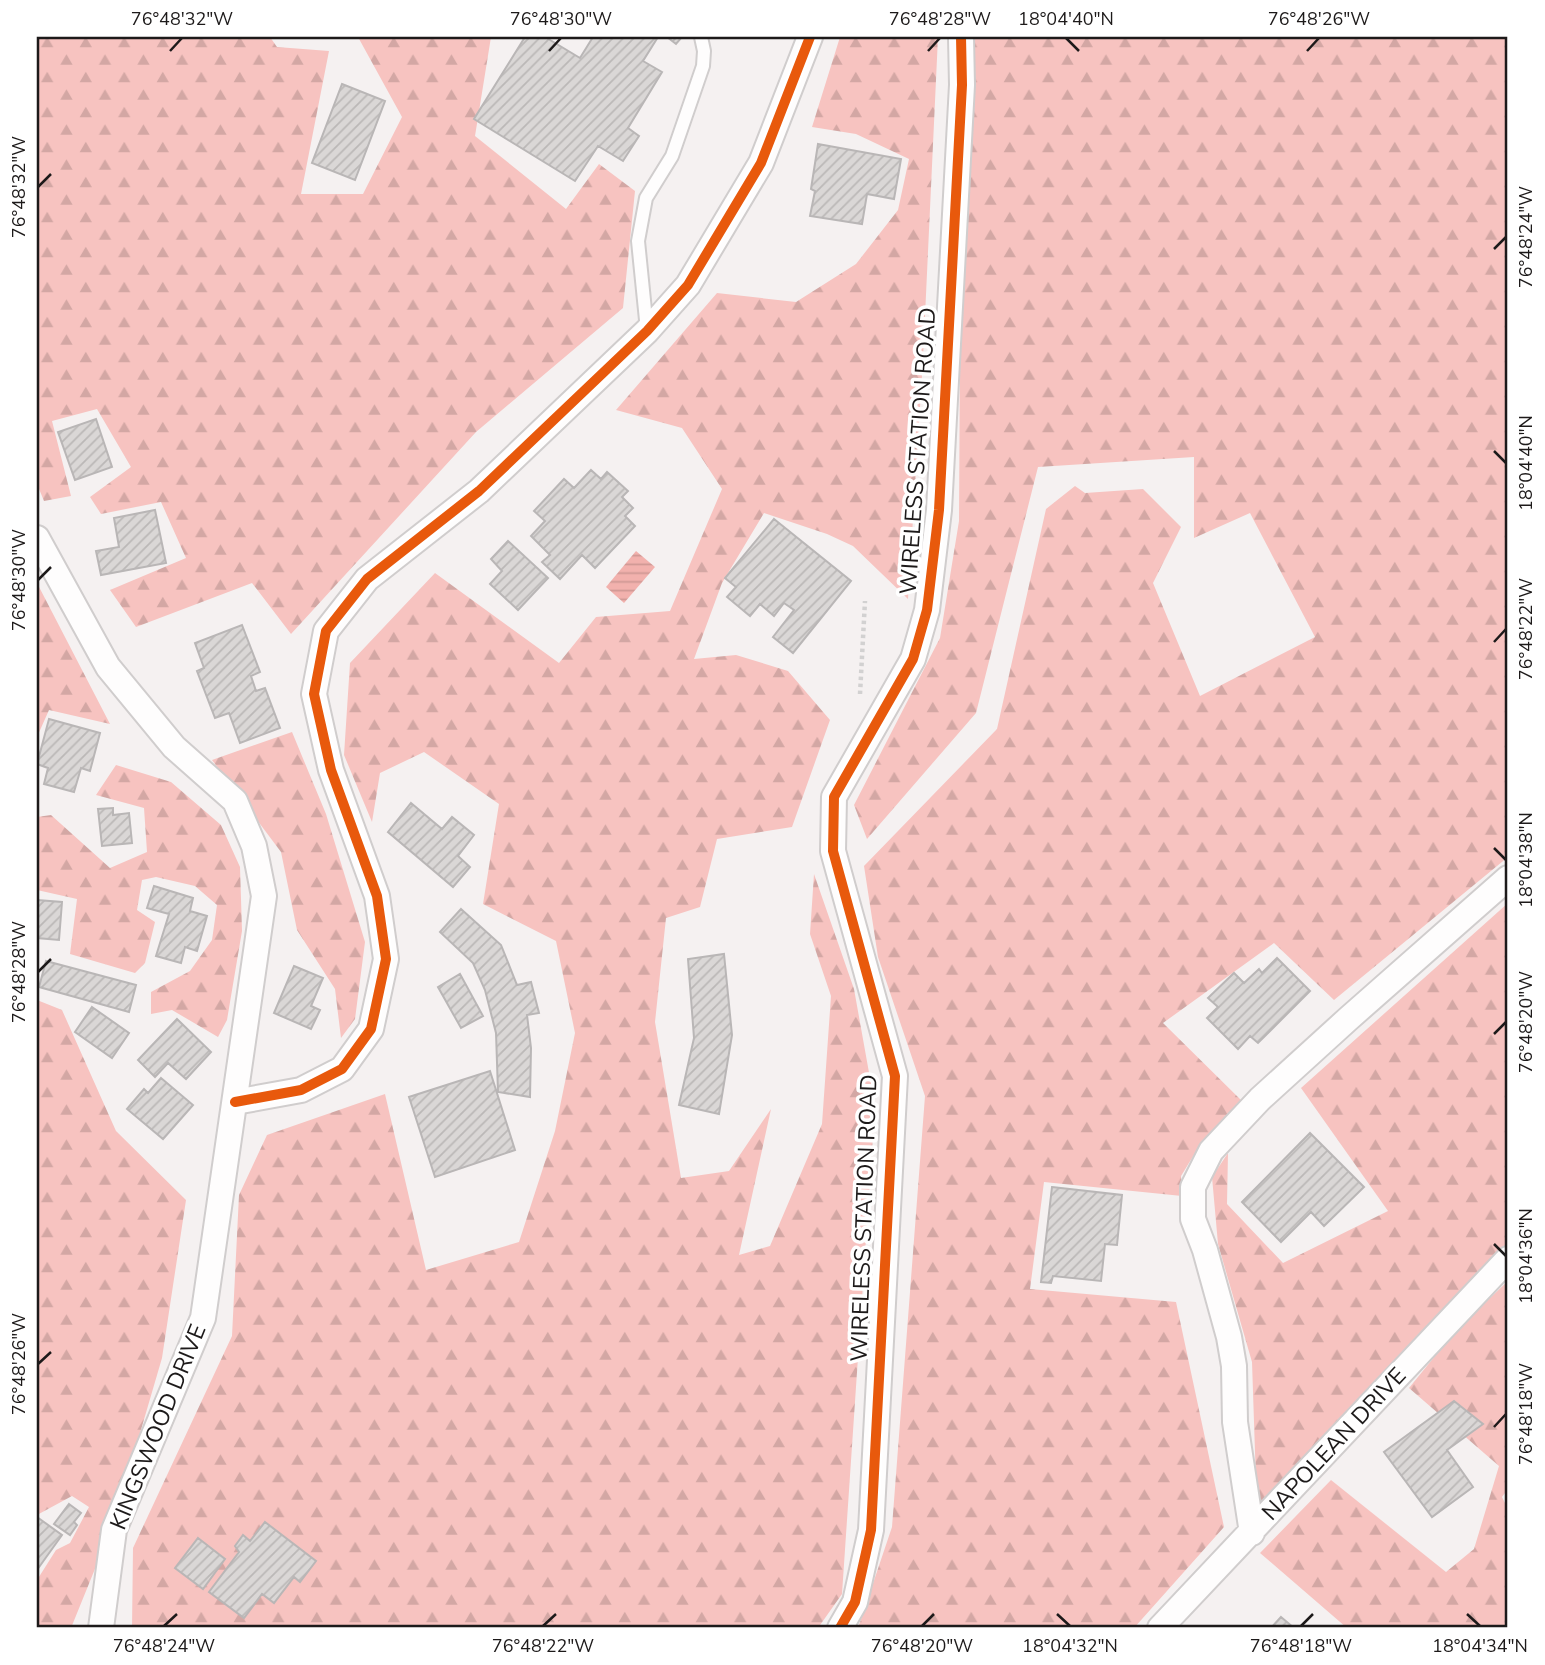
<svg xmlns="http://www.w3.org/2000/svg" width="1545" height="1665" viewBox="0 0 1545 1665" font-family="'Nunito Sans',sans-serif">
	<defs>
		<pattern id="forest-firs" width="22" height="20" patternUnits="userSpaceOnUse" patternTransform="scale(1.75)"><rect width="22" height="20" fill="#f7c3c0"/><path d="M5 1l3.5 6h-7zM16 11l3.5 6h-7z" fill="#d3a7a4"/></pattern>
		<pattern id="water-rules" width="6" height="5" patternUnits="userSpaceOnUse" patternTransform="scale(1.75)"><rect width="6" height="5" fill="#f2b1ad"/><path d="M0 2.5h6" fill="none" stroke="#cf9894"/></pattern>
		<pattern id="building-hatch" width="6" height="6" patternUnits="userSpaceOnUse" patternTransform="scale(1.75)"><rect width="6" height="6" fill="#dad7d6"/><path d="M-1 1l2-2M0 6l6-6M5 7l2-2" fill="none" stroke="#bbb8b7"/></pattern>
	</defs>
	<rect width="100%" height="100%" fill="#f5f1f1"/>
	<!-- forest -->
	<path fill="url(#forest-firs)" d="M37,37H270L277,47L329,51L301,194H363L402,117L358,37H491L475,136L566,209L599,164L635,191L623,308L476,432L291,634L252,583L136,627L110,590L186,558L161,502L101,514L90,497L131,467L97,409L52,421L71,496L44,501L37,484Z
		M840,37H938L923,359L908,599L853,546L827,534L764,513L722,583L694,659L736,655L788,671L830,720L792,827L717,839L700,907L666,918L655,1022L681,1178L729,1171L771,1109L739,1255L770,1246L822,1124L831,996L810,934L814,874L854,989L875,1106L842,1594L818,1628H132L133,1548L232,1336L239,1195L267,1135L385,1094L426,1270L519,1242L555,1131L575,1033L556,941L483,904L499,804L424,752L380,773L372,822L344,755L350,663L435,573L559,663L596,617L670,611L722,489L682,428L616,410L717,293L796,302L856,264L898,210L909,159L856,134L812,127Z
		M972,37H1508V857L1334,1000L1274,943L1163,1023L1244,1103L1203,1140L1181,1176L1182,1196L1044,1182L1030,1289L1176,1302L1224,1527L1134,1628H858L892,1527L925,1096L878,957L864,866L997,729L1046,509L1075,486L1085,493L1143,489L1181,527L1153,583L1200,696L1315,637L1250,513L1194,538V457L1038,467L976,713L867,839L854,805L940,638L959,521L960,352Z
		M37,583L110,724L49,710L37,737Z
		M292,732L326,814L365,942L355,1019L341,1038L335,989L297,930L281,852L212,760Z
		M116,765L171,782L221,825L240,867L242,931L227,1020L218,1037L172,1010L151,1014V992L190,971L212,940L217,905L195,886L156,877L142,880L137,910L155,922L145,963L135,973L70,954L77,899L37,890V817L51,815L110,868L147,852L144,808L96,795Z
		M1508,903V1249L1257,1512L1252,1362L1218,1244L1212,1177L1228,1153L1227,1204L1283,1263L1388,1211L1301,1088Z
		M37,1000L62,1010L116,1131L186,1200L162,1358L114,1522L71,1628H37V1580L56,1550L70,1543L89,1507L72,1496L37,1515Z
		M1508,1281V1489L1502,1497L1508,1509V1628H1347L1260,1553L1331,1480L1446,1572L1474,1549L1499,1466L1409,1388L1457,1329Z"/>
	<!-- water -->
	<path fill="url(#water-rules)" d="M636,551L655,567L624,603L606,587Z"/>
	<!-- building -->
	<path fill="url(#building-hatch)" stroke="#b9b6b6" stroke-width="2" d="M525,37H545L580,58L593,37H658L643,61L662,72L628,128L639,136L623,161L598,146L575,181L474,119Z
		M667,37H682L676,44Z
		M342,84L385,101L355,180L312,163Z
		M818,144L901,159L894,199L867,194L862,224L810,216L815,191L811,189Z
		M96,419L112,467L75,480L58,432Z
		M591,470L601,479L607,472L628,491L622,497L633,508L625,516L635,526L595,568L582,555L560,579L542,562L550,555L531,536L545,521L534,511L564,479L574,488Z
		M155,510L166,563L101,575L96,551L119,547L114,518Z
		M774,519L851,581L793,653L773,637L794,610L784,603L774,616L760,604L750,616L727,597L736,587L725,578Z
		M508,541L548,578L518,610L490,584L502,571L491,559Z
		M242,625L260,672L251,676L256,691L265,688L280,728L240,743L229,713L215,718L197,671L204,668L195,643Z
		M49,719L100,733L90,771L81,768L74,792L44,784L48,768L37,764Z
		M411,803L442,829L452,817L474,835L458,856L470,867L453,887L388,832Z
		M113,808V815L129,813L132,843L102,846L98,809Z
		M154,886L193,898L190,911L207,916L197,951L185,947L181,963L156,956L169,914L147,908Z
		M37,900L62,902L59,940L37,938Z
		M461,909L501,945L517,985L531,982L539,1013L527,1015L531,1048L530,1097L498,1092L496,1033L485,990L473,963L440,932Z
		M724,954L732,1035L719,1114L679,1105L694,1038L688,959Z
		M1277,958L1310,991L1258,1043L1250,1036L1238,1049L1207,1018L1218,1007L1208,998L1234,973L1244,983L1259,969L1262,973Z
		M46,961L136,985L129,1012L39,987Z
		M294,966L323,978L311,1006L320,1010L311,1029L274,1013Z
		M460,974L483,1016L461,1028L438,987Z
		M92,1007L129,1033L112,1058L75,1032Z
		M177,1019L211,1052L186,1079L168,1063L155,1077L138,1060Z
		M490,1071L515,1150L435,1177L409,1097Z
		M161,1078L193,1105L163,1139L127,1109L144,1089L148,1093Z
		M1310,1133L1364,1187L1324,1226L1311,1212L1281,1242L1242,1202Z
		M1052,1187L1122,1195L1117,1245L1105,1244L1101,1281L1053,1276L1051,1283L1041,1282Z
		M1454,1401L1483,1424L1447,1450L1473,1487L1432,1517L1384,1452Z
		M69,1504L81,1513L74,1522L77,1525L70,1535L54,1524Z
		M37,1517L62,1535L37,1570Z
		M265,1522L316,1561L300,1582L294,1577L274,1603L262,1594L244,1618L209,1592L239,1552L235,1546L243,1535L250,1541Z
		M198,1538L225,1559L203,1589L175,1568Z
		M1281,1617L1294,1628H1271Z"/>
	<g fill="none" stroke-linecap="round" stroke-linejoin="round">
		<!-- service casing -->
		<g stroke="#d0cdcd" stroke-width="16">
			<path id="service" d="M647,330L638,241L646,198L672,156L703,66L704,51L701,37"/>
		</g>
		<!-- minor casing -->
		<g stroke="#d0cdcd" stroke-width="28">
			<path id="minor" d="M37,538L108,667L174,747L235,801L254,846L264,896L203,1318L114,1530L101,1628
				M235,1102L301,1090L342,1069L371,1029L386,959L377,896L331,770L314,694L326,631L367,579L479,491L647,331L688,285L761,163L810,37
				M1252,1533L1235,1422L1234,1366L1229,1337L1205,1250L1193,1219V1187L1211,1151L1260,1099L1348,1019L1508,878
				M840,1628L855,1602L871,1530L895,1076L833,851L834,797L913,659L927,610L939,510L962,85L961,37
				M1160,1628L1508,1259"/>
		</g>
		<!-- path -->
		<path stroke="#d2d1d1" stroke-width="4.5" stroke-dasharray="3.5 3.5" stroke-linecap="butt" d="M860,694L865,601"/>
		<!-- service -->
		<use href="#service" stroke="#fefdfd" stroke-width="12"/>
		<!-- minor -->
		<use href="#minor" stroke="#fefdfd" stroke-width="24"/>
		<!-- cycleway casing -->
		<g stroke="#fff" stroke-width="15">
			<path id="cycleway" d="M235,1102L301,1090L342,1069L371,1029L386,959L377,896L331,770L314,694L326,631L367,579L479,491L647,331L688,285L761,163L810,37
				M840,1628L855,1602L871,1530L895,1076L833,851L834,797L913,659L927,610L939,510L962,85L961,37"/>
		</g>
		<!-- cycleway -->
		<use href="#cycleway" stroke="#e8590c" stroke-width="10"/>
	</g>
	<!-- ticks -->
	<path fill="none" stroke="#1d1a1a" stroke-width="2.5" d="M1066,38L1079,51M170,51L182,38M549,51L561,38M928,51L940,38M1307,51L1319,38M38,187L51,174M1494,249L1506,237M1494,451L1506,463M38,580L51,567M1494,642L1506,629M1494,848L1506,860M38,972L51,959M1494,1034L1506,1022M1494,1244L1506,1256M38,1364L51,1352M1494,1427L1506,1414M1057,1614L1070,1626M1467,1614L1480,1626M164,1626L177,1614M543,1626L556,1614M922,1626L934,1614M1301,1626L1313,1614"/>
	<g text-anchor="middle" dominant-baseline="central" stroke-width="7" stroke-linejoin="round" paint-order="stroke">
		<!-- street labels -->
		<g font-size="23" fill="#1d1a1a" stroke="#fff">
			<text transform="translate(918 451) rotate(-86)">WIRELESS STATION ROAD</text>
			<text transform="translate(864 1218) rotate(-88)">WIRELESS STATION ROAD</text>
			<text transform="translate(158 1427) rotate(-68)">KINGSWOOD DRIVE</text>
			<text transform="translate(1334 1444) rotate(-47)">NAPOLEAN DRIVE</text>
		</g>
	</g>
	<!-- border -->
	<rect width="1545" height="1665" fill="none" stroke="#ffffff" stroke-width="77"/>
	<rect x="38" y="38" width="1468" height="1588" fill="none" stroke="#1d1a1a" stroke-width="2.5"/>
	<g font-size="18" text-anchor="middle" fill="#1d1a1a">
		<text x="182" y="25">76°48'32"W</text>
		<text x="561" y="25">76°48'30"W</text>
		<text x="940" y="25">76°48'28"W</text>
		<text x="1066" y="25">18°04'40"N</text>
		<text x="1319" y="25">76°48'26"W</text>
		<text transform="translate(19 187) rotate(-90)" y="6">76°48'32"W</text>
		<text transform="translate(1526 237) rotate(-90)" y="6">76°48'24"W</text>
		<text transform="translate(1526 463) rotate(-90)" y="6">18°04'40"N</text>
		<text transform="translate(19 580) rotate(-90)" y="6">76°48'30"W</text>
		<text transform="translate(1526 629) rotate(-90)" y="6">76°48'22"W</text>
		<text transform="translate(1526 860) rotate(-90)" y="6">18°04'38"N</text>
		<text transform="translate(19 972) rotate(-90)" y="6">76°48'28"W</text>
		<text transform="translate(1526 1022) rotate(-90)" y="6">76°48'20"W</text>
		<text transform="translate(1526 1256) rotate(-90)" y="6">18°04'36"N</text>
		<text transform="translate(19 1364) rotate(-90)" y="6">76°48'26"W</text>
		<text transform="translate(1526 1414) rotate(-90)" y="6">76°48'18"W</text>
		<text x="164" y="1652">76°48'24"W</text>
		<text x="543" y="1652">76°48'22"W</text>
		<text x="922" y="1652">76°48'20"W</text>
		<text x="1070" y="1652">18°04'32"N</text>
		<text x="1301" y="1652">76°48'18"W</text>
		<text x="1480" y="1652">18°04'34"N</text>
	</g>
</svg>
